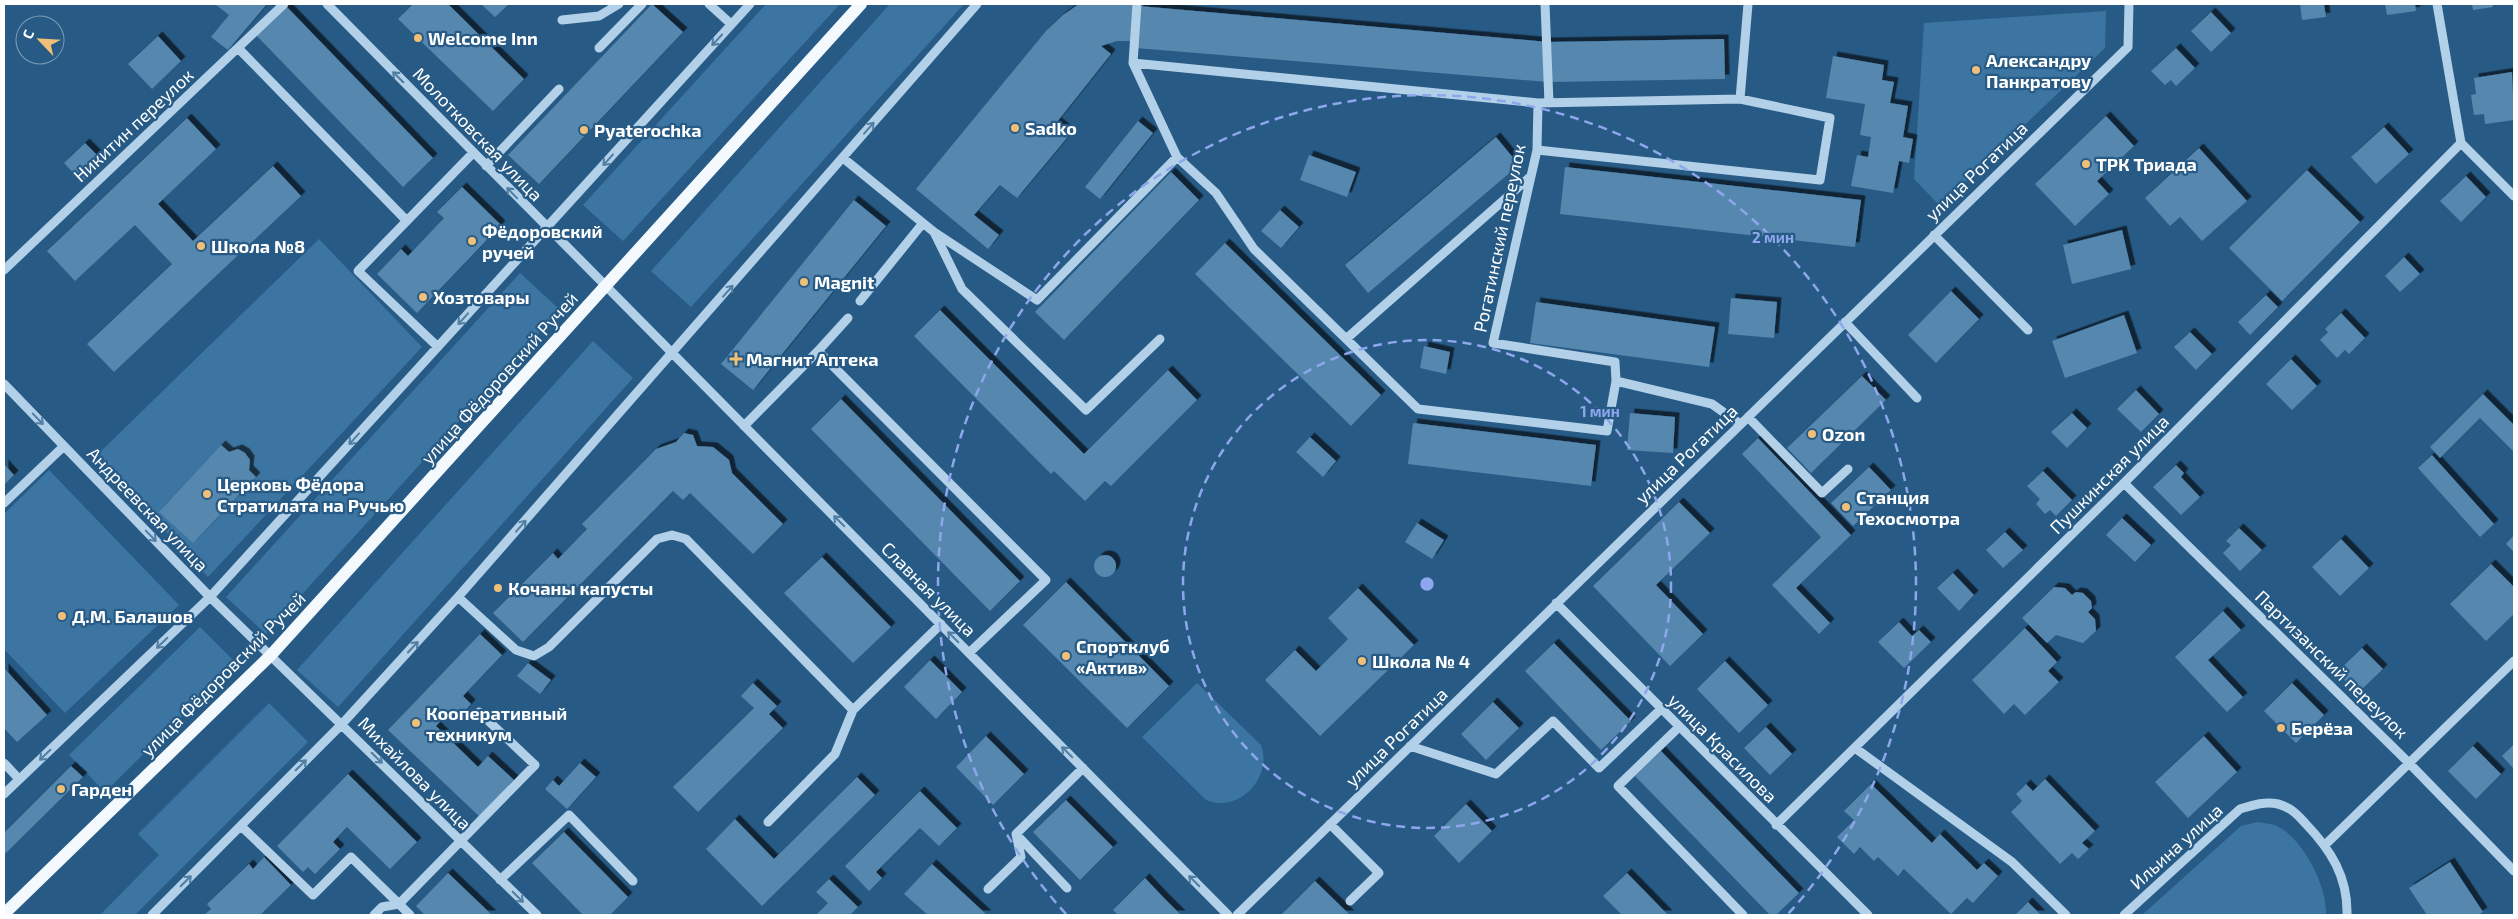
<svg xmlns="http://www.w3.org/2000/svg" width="2518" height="919" viewBox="0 0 2518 919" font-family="'Exo 2',sans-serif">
	<defs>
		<filter id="shadow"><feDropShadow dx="4.5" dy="-4.5" stdDeviation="0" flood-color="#0009"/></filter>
	</defs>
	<rect width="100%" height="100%" fill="#275b86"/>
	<!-- green -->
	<path fill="#3c75a2" d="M766,4H840L623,241L583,205Z
		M890,4H964L691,307L651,271Z
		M2106,11L2105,48L1940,206L1914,179L1924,23Z
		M319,239L422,347L208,577L96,456Z
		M520,273L560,310L266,634L226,597Z
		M593,341L633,378L338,707L297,670Z
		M49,470L179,605L65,713L4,649V514Z
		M200,627L236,663L105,792L69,755Z
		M1197,683L1261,745C1273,777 1239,814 1206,800L1142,737Z
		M269,703L308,742L135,915H100L159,855L138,834Z
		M2258,822C2264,823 2272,824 2277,826C2303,838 2328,888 2326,915H2142L2241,826Z"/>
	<!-- building -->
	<path fill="#5487af" filter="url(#shadow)" d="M215,4H267L228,50L211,37L229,15Z
		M413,4H448L524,79L493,111L398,19Z
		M481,4H509L495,17Z
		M652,4L683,32L539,184L508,155Z
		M1079,4H1134L1131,41H1117L1101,46L1111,54L1057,122L1071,133L1017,198L1000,185L974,215L999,235L988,249L916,189L1046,31L1063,15Z
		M2300,4H2324L2326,17L2302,20Z
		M2385,4H2415L2416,11L2387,15Z
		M2472,4H2492L2493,7L2473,10Z
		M285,5L433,158L403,187L255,34Z
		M1139,6L1548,42L1724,39L1725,79L1548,82L1136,48Z
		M2211,12L2231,33L2211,52L2191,31Z
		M158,36L181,61L152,89L128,64Z
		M2176,48L2195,68L2176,86L2171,80L2165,85L2151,71Z
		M1833,56L1884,65L1882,80L1894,82L1890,103L1908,106L1903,137L1913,139L1909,163L1899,161L1893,193L1851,186L1857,155L1868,157L1871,137L1860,135L1865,104L1826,98Z
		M2512,72L2514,120L2485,124L2484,114L2474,115L2471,95L2476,94L2474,78Z
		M2106,116L2134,146L2097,181L2109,194L2075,226L2035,184Z
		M187,118L216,149L158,204L193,241L273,166L301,196L114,372L87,344L172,264L135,225L75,281L47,251Z
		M1138,121L1153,133L1100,199L1085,187Z
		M2384,127L2409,154L2376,184L2351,157Z
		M1496,137L1519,165L1368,293L1345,265Z
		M85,143L103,161L82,182L64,163Z
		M2199,148L2247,201L2202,241L2180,217L2170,226L2145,198Z
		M1309,155L1356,172L1347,197L1300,180Z
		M1565,167L1861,200L1855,247L1560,214Z
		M2307,170L2360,222L2282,301L2229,248Z
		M1171,172L1199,200L1064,340L1035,312Z
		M2466,176L2486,197L2461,222L2440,201Z
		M462,187L501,225L417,313L377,274L401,249L408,256L444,218L437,212Z
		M854,200L886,226L753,390L721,364Z
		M1280,210L1299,227L1281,248L1261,231Z
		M2122,230L2131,269L2072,284L2063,245Z
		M1225,243L1381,395L1351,426L1195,274Z
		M2404,257L2420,274L2400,292L2385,276Z
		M1951,291L1979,319L1936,363L1908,335Z
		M2266,295L2278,307L2250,335L2238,322Z
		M1731,298L1777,302L1774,338L1728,334Z
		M1536,302L1715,327L1709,367L1530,343Z
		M940,310L1084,454L1168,370L1197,400L1111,486L1105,481L1085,501L1054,471L1051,474L914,336Z
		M2341,313L2365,338L2349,354L2345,350L2337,358L2320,340L2328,332L2325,329Z
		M2124,315L2137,353L2065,378L2052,341Z
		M2190,332L2212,354L2196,370L2174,347Z
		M1424,346L1450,352L1446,374L1420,368Z
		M2291,359L2317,386L2292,410L2266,384Z
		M1862,376L1886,400L1811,473L1787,448Z
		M2136,390L2159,414L2141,432L2117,409Z
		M2483,394L2514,425V452L2480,418L2440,458L2430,447Z
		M841,399L1020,581L990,611L811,429Z
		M1630,413L1675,417L1673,453L1627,450Z
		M2072,413L2087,428L2067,448L2051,432Z
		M1413,423L1596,445L1591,486L1408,464Z
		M684,433L693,435L697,446L713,447L729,460L732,473L783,524L753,554L690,493L683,500L673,491L523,642L493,613L553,553L558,559L587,529L582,524L656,449L676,442Z
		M1310,437L1336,461L1323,477L1296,452Z
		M1758,438L1851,535L1796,588L1830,623L1819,634L1772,585L1821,537L1742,454Z
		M221,445L229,452L238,449L245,453L250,460L249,470L256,477L193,543L159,512Z
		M2432,455L2494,524L2480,537L2418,468Z
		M4,464L14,475L4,485Z
		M2176,465L2184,473L2181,477L2200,497L2181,515L2153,487Z
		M1869,467L1891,490L1853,526L1831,503Z
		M2043,471L2072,500L2056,516L2050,510L2045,514L2036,504L2040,499L2027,486Z
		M1679,502L1710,533L1656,585L1703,634L1670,666L1593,586Z
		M2122,518L2151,545L2135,562L2106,535Z
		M1417,523L1444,540L1432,559L1405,542Z
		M2239,528L2262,550L2240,571L2223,553L2231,545L2226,541Z
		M2005,532L2023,550L2003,568L1986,550Z
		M2514,535V552L2506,544Z
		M2341,539L2369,568L2340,596L2312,567Z
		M1094 566a11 11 0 1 1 22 0a11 11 0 1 1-22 0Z
		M822,557L891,627L853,663L784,593Z
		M2491,564L2514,587V614L2486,641L2450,604Z
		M1953,573L1974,595L1959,611L1937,588Z
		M1066,582L1169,686L1127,728L1023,625Z
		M2054,587L2065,588L2072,595L2076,592L2083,593L2091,601L2092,608L2088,612L2095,619L2096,631L2083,643L2056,635L2047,643L2022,618Z
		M1358,588L1414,645L1320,736L1265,680L1295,650L1316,671L1348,639L1328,618Z
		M2223,611L2241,630L2208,660L2243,697L2227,712L2175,657Z
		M1899,622L1912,636L1919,630L1931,642L1904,668L1878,642Z
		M2025,628L2057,662L2048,671L2059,682L2025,715L2014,704L2004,714L1972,680Z
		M480,634L502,655L463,696L471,704L456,721L448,713L436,726L478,767L488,756L514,780L480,817L388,730Z
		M1554,643L1631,721L1601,750L1525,671Z
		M2362,648L2383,669L2357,694L2337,672Z
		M930,660L962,692L936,719L904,687Z
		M1725,661L1768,705L1739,733L1697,689Z
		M528,663L551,680L540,694L517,676Z
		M4,668L47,715L17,742L4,728Z
		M753,683L777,706L769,714L783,728L698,812L673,787L754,708L741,696Z
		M2292,683L2324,715L2296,743L2264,711Z
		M1493,702L1519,728L1486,760L1461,734Z
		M1766,727L1792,754L1770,775L1744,748Z
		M986,736L1024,774L993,805L956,767Z
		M2204,736L2237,772L2188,818L2155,782Z
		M2514,744V769L2502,756Z
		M2473,746L2501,774L2476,799L2448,771Z
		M1661,751L1799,893L1776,915H1770L1635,776Z
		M580,763L596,777L567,809L545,789L553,780L559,786Z
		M71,766L83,777L6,853L4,851V833Z
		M348,774L417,842L390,869L347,827L333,842L340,849L315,874L308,867L303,872L277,846Z
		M857,777L875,795L762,906L706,849L735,819L774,859Z
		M2045,779L2095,831L2082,843L2089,849L2078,859L2072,853L2060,864L2011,812L2022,801L2016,794L2026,784L2033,791Z
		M1871,784L1932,843L1940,834L1977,870L1984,863L1998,876L1973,903L1967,898L1951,914L1904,869L1898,876L1878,857L1874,861L1860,847L1854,854L1837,837L1854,820L1844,811Z
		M920,791L957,828L939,846L920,828L876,872L882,878L869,891L845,866Z
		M1066,800L1113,847L1080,880L1033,832Z
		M1466,804L1492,831L1459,863L1434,836Z
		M564,832L628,897L610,915H583L532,863Z
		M264,857L291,885L260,915H204L211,909L207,904L249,864L253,869Z
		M2450,862L2483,912L2478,915H2427L2409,888Z
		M932,864L987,915H928L904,894Z
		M448,873L492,915H425L416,906Z
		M1627,873L1668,915H1622L1603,896Z
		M1145,878L1164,898L1181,915H1118L1113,910Z
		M829,879L858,907L850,915H816L828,903L816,892Z
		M1315,881L1350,915H1281Z
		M2028,902L2041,915H2015Z"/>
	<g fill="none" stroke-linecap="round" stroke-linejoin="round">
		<!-- minor -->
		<path stroke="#b2d0e8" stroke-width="9" d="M327,4L1228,915
			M709,4L731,24
			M1137,4L1133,63L1177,157
			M1545,4L1549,103
			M2437,4L2461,143L2514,196
			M562,20L599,16L619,4
			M238,48L407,221
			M599,48L642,4
			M1133,63L1538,103L1740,99L1830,118L1820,180L1537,150
			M1740,99L1748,4
			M1538,103L1537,150L1493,343L1615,362L1616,381L1712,404L1740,424
			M843,158L934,232L1037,300L1177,157L1216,193L1254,249L1418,409L1607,431L1616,381
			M486,166L559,89
			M934,232L962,289L1086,410L1160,339
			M1934,235L2028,330
			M4,270L284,4
			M860,301L923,223
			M1845,322L1917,398
			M1346,339L1530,177
			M438,347L358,271L473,153
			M818,351L848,318
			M4,384L210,597L537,915
			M1748,417L1822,493L1848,469
			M744,426L818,351L1046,580L969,653
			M2124,483L2410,764L2514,871
			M4,503L64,446
			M458,597L516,650L534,656L549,647L657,539L672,535L686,539L853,710
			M1556,603L1868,915
			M1679,727L1618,786L1743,915
			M1410,746L1496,774L1553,721L1599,768L1661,709
			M1855,748L2012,862L2066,915
			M4,763L19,779
			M4,794L210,597L750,4
			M768,822L835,754L853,710L941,624
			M1330,824L1379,873L1350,901
			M1776,825L2124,483L2461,143
			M241,826L313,895L351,857L399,904
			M1016,834L1067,888
			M2326,844L2514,661
			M500,880L569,815L633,881
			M988,889L1021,857L1016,834L1083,768
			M152,915L342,724L458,597L977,4
			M374,915L382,907L399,904
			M410,915L399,904L535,765L479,712
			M1237,915L2128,47L2129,4
			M2124,915L2240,809C2253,805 2265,801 2278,804C2290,807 2297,814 2305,823C2331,850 2348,877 2347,915"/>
		<!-- major -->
		<path stroke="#f4f9fe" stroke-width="12" d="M4,914L271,655L861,4"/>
	</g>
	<!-- one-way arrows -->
	<defs><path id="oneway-shaft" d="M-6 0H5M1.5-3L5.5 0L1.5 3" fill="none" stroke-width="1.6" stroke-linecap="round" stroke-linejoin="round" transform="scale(1.25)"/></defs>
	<g stroke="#517ea3">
		<use href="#oneway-shaft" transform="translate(717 40) rotate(133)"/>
		<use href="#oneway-shaft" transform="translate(398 77) rotate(-135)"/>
		<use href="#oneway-shaft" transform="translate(869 128) rotate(-49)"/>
		<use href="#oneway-shaft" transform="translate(608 160) rotate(132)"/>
		<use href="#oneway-shaft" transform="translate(512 193) rotate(-134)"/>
		<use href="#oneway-shaft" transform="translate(728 291) rotate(-49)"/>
		<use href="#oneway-shaft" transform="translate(463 319) rotate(132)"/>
		<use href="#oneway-shaft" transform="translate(38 419) rotate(46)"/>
		<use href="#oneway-shaft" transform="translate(354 439) rotate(132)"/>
		<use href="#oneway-shaft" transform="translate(839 521) rotate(-135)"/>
		<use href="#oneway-shaft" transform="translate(521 526) rotate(-49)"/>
		<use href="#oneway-shaft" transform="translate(151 536) rotate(46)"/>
		<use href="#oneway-shaft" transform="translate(953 637) rotate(-135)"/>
		<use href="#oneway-shaft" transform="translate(162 643) rotate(136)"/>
		<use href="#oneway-shaft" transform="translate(413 647) rotate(-47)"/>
		<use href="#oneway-shaft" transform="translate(1067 752) rotate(-135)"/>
		<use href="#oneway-shaft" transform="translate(45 755) rotate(136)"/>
		<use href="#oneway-shaft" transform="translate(377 758) rotate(45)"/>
		<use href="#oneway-shaft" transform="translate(301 765) rotate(-45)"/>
		<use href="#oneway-shaft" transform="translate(186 881) rotate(-45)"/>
		<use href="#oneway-shaft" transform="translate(1194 881) rotate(-135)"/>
		<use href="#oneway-shaft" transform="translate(518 897) rotate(45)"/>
	</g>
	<!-- distance rings -->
	<g fill="none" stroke="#8ea6ec" stroke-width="2.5" stroke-dasharray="9 6">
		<circle cx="1427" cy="584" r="244"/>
		<path d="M1066 914A489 489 0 1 1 1788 914"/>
	</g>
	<!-- markers -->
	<g fill="#f0c078" stroke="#275b86" stroke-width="2">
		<circle cx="418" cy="38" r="5"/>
		<circle cx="1976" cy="70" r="5"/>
		<circle cx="1015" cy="128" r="5"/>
		<circle cx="584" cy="130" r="5"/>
		<circle cx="2086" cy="164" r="5"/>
		<circle cx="472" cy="241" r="5"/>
		<circle cx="201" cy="246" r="5"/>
		<circle cx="804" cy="282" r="5"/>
		<circle cx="423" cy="297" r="5"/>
		<path d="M733.5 351.5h5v5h5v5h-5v5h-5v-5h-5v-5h5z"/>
		<circle cx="1812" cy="434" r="5"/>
		<circle cx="207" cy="494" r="5"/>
		<circle cx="1846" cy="507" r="5"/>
		<circle cx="498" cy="588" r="5"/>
		<circle cx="62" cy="616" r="5"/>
		<circle cx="1066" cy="656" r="5"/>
		<circle cx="1362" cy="661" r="5"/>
		<circle cx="416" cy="723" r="5"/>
		<circle cx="2281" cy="728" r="5"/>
		<circle cx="61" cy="789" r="5"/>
	</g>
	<g text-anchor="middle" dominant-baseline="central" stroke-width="4.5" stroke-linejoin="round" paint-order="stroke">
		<!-- poi labels -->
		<g font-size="18" font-weight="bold" fill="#fff" stroke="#275b86" text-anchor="start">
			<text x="428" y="38">Welcome Inn</text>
			<text x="1986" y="60">Александру<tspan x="1986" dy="21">Панкратову</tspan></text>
			<text x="1025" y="128">Sadko</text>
			<text x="594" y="130">Pyaterochka</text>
			<text x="2096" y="164">ТРК Триада</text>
			<text x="482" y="231">Фёдоровский<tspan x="482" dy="21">ручей</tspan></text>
			<text x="211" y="246">Школа №8</text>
			<text x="814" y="282">Magnit</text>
			<text x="433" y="297">Хозтовары</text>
			<text x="746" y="359">Магнит Аптека</text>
			<text x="1822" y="434">Ozon</text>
			<text x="217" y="484">Церковь Фёдора<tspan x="217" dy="21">Стратилата на Ручью</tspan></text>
			<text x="1856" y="497">Станция<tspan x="1856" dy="21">Техосмотра</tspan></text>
			<text x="508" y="588">Кочаны капусты</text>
			<text x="72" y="616">Д.М. Балашов</text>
			<text x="1076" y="646">Спортклуб<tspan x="1076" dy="21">«Актив»</tspan></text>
			<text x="1372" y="661">Школа № 4</text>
			<text x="426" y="713">Кооперативный<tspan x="426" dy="21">техникум</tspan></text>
			<text x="2291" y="728">Берёза</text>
			<text x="71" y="789">Гарден</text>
		</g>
		<!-- street labels -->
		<g font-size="18" fill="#fff" stroke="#275b86">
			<text transform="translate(133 125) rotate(-43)">Никитин переулок</text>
			<text transform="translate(478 134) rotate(46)">Молотковская улица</text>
			<text transform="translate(1976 171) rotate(-44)">улица Рогатица</text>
			<text transform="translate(1499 238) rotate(-78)">Рогатинский переулок</text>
			<text transform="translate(499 378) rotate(-48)">улица Фёдоровский Ручей</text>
			<text transform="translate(1686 454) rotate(-44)">улица Рогатица</text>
			<text transform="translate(2109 474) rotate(-45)">Пушкинская улица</text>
			<text transform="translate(148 509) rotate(46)">Андреевская улица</text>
			<text transform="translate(929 589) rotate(45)">Славная улица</text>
			<text transform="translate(2332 664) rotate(44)">Партизанский переулок</text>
			<text transform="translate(223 674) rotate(-45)">улица Фёдоровский Ручей</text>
			<text transform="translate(1396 737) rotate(-44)">улица Рогатица</text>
			<text transform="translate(1723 748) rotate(45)">улица Красилова</text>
			<text transform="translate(415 773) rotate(45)">Михайлова улица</text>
			<text transform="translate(2176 846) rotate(-42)">Ильина улица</text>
		</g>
	</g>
	<circle cx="1427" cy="584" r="8" fill="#8ea6ec" stroke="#275b86" stroke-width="2.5"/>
	<g font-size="15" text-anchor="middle" font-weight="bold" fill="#8ea6ec" stroke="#275b86" stroke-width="4.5" stroke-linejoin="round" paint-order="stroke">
		<text x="1773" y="243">2 мин</text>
		<text x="1600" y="417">1 мин</text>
	</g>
	<!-- border -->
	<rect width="2518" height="919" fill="none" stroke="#ffffff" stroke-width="10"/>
	<!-- north arrow -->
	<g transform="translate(40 40) rotate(295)"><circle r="24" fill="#275b86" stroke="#7d9db6"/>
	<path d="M0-4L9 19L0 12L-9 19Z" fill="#f0c078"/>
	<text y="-8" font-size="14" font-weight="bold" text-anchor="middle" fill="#ffffff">С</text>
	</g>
</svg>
